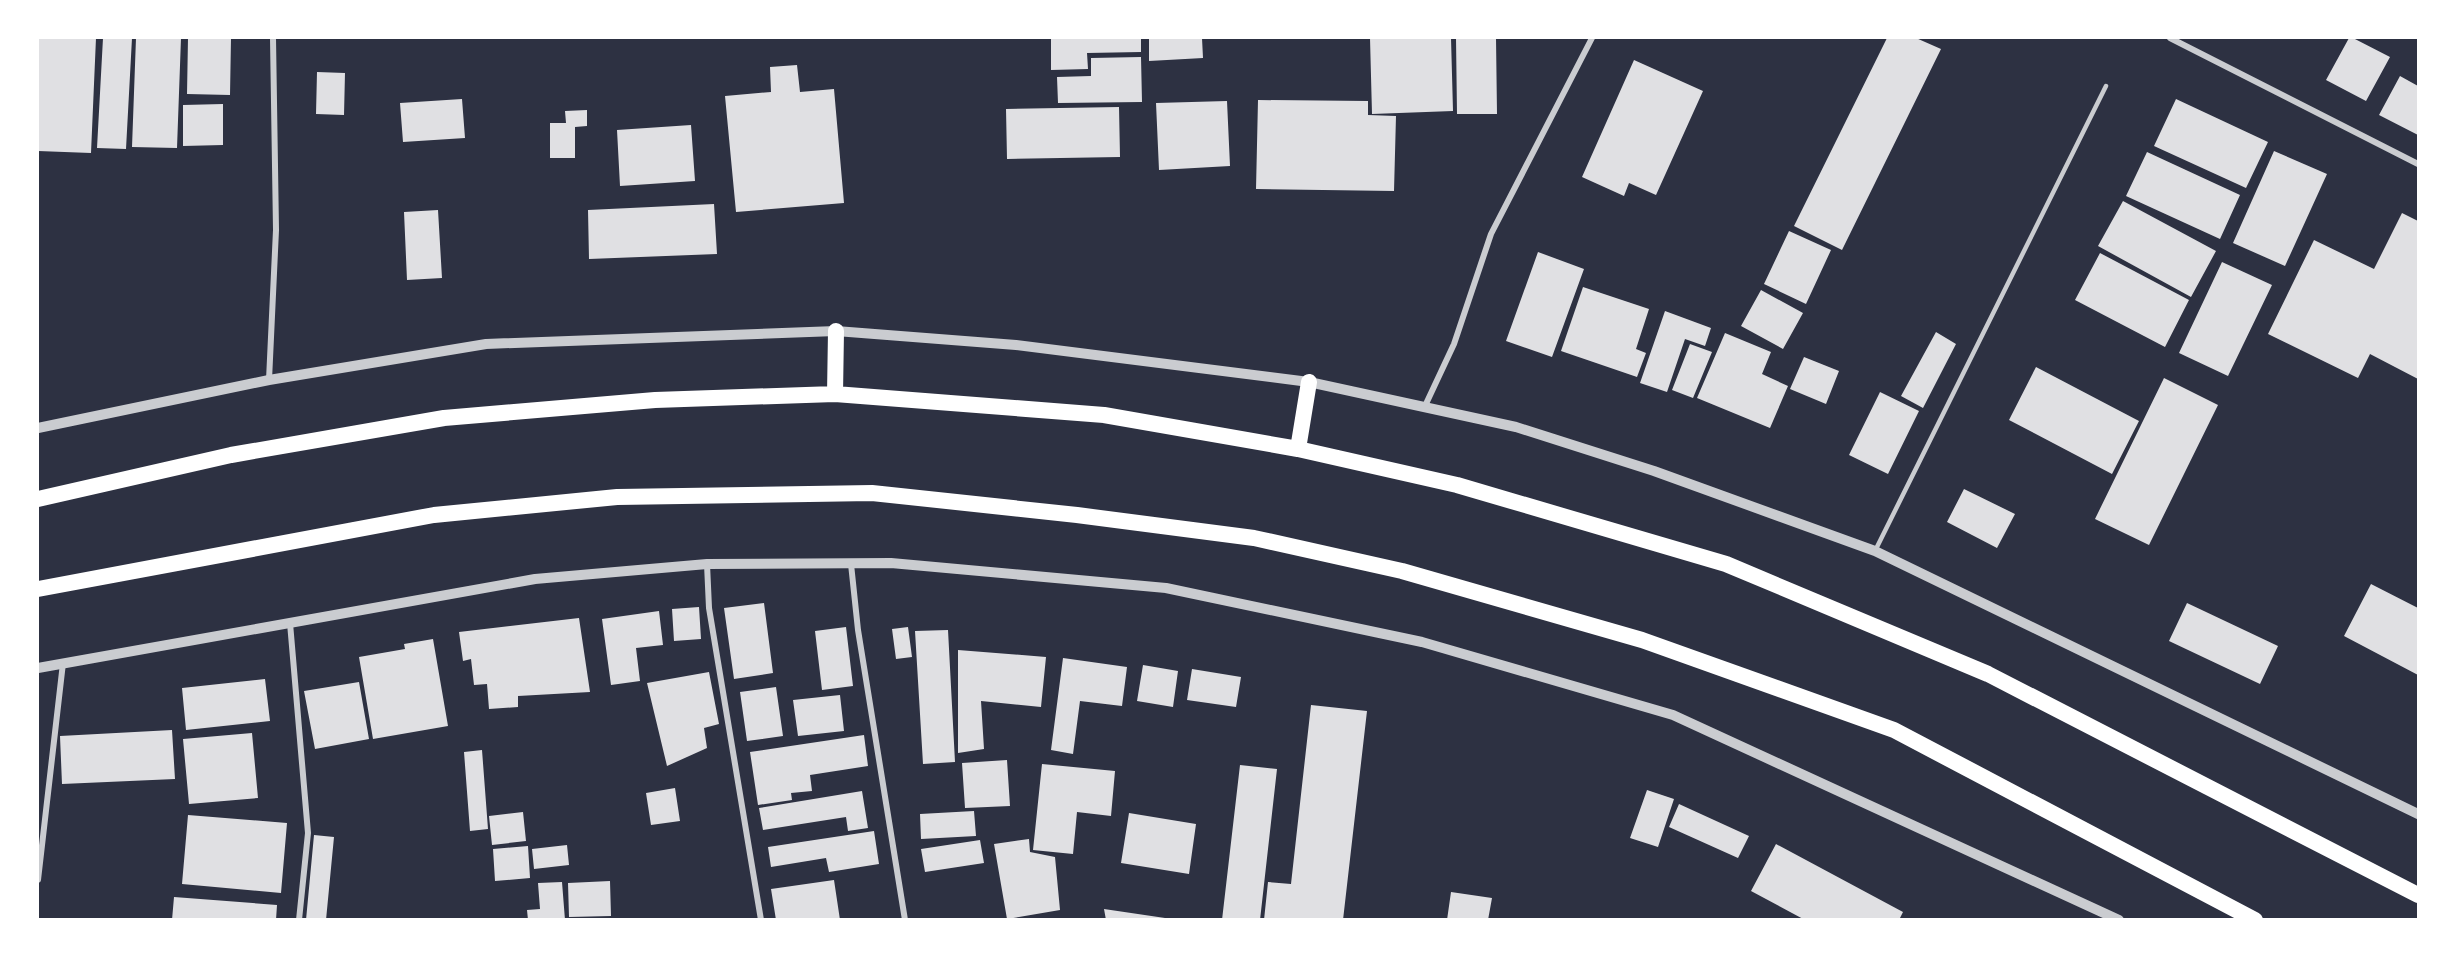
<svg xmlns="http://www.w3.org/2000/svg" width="2456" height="957" viewBox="0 0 2456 957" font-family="Signika,sans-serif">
	<rect width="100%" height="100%" fill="#2d3142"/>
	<!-- building -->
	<path fill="#e0e0e3" d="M38,38H96L91,153L38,151Z
		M103,38H132L126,149L97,148Z
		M136,38H181L177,148L132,147Z
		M188,38H231L230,95L187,94Z
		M1051,38H1141V52L1087,53L1088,69L1051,70Z
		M1149,38H1202L1203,58L1149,61Z
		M1370,38H1451L1453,111L1372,114Z
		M1456,38H1496L1497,114H1457Z
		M1887,38H1916L1941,49L1842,250L1794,226Z
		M2349,38H2353L2390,57L2366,101L2326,80Z
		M1141,57L1142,102L1058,103L1057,77L1091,76V58Z
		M1634,60L1703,91L1656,195L1629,183L1624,196L1582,177Z
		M797,65L800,92L834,89L844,203L736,212L725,96L771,92L770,67Z
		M317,72L345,73L344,115L316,114Z
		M2400,76L2418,86V135L2379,115Z
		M462,99L465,138L403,142L400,103Z
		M2176,99L2268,142L2246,188L2154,146Z
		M1258,100L1368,101V115L1396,116L1394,191L1256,189Z
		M1227,101L1230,166L1159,170L1156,103Z
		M223,104V145L183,146V105Z
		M1119,107L1120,157L1007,159L1006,109Z
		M587,110V126L575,127V158H550V123H566L565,111Z
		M691,125L695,181L620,186L617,130Z
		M2274,151L2327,174L2285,266L2233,243Z
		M2147,152L2240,195L2220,239L2126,196Z
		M2123,201L2216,251L2191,297L2098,246Z
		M714,204L717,254L589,259L588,210Z
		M438,210L442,278L407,280L404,212Z
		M2402,213L2418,221V379L2370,354L2358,378L2268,334L2314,240L2374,269Z
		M1789,231L1831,250L1806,304L1764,284Z
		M1538,252L1584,269L1552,357L1506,341Z
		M2100,253L2189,300L2165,347L2075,300Z
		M2222,262L2272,285L2228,376L2179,353Z
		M1583,287L1649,309L1636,349L1646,353L1637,377L1561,351Z
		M1761,290L1803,313L1783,349L1741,326Z
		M1665,311L1711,328L1705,346L1685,339L1667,392L1640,383Z
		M1936,332L1956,344L1923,408L1901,396Z
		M1725,333L1771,352L1762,374L1788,386L1770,428L1697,398Z
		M1690,344L1712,352L1693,398L1672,390Z
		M1804,357L1839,371L1826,404L1790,389Z
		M2036,367L2139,421L2112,474L2009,420Z
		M2164,378L2218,405L2149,545L2095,519Z
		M1880,392L1919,411L1888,474L1849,455Z
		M1964,489L2015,514L1997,548L1947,522Z
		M2371,584L2418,608V675L2344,636Z
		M764,603L773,673L734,679L724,608Z
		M2187,603L2278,646L2260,684L2169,641Z
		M699,607L701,639L674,641L672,609Z
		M659,611L663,645L636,648L640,681L611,685L602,619Z
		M579,618L590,692L518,696V707L489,709L487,684L474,685L471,659L463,661L459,632Z
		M846,627L853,686L822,690L815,631Z
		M908,627L912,657L896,659L892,629Z
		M948,630L955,762L923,764L915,631Z
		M433,639L448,726L373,739L359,657L405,649L404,644Z
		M958,650L1046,657L1041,707L981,701L984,749L958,753Z
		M1063,658L1127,667L1122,706L1080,701L1073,754L1051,750Z
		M1143,665L1178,671L1173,707L1137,701Z
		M1192,669L1241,677L1236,707L1187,700Z
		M709,672L719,724L704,728L707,748L667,766L647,683Z
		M265,679L270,721L186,730L182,688Z
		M359,682L369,739L315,749L304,691Z
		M776,687L783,736L747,741L740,692Z
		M840,695L844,731L798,736L793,700Z
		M1311,705L1367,711L1343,920H1264L1268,882L1291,884Z
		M172,730L175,779L62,784L60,736Z
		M252,733L258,798L189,804L183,739Z
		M864,735L868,766L810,775L812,791L791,793L792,800L758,805L750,752Z
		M482,750L488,829L470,831L464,752Z
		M1007,760L1010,806L965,808L962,763Z
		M1042,764L1115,771L1111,816L1077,812L1073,854L1033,850Z
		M1240,765L1277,769L1260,920H1222Z
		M675,788L680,821L651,825L646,793Z
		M1647,790L1674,799L1658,847L1630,838Z
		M862,791L868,828L848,831L846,817L763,830L759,808Z
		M1679,804L1749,836L1738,858L1669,827Z
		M974,811L976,836L921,839L920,814Z
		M523,812L526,841L492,845L489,816Z
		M1129,813L1196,824L1189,874L1121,863Z
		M188,815L287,823L281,893L182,884Z
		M874,831L879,864L829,872L826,858L771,867L768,847Z
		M314,835L334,837L326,920H306Z
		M1029,839L1030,852L1055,857L1060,910L1007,919L994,844Z
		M980,840L984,863L925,872L921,849Z
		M1776,844L1903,912L1899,920H1805L1751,891Z
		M567,845L569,865L534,869L532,849Z
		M528,846L530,878L495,881L493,849Z
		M834,880L840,920H776L771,889Z
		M610,881L611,916L569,917L568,883Z
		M562,882L565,920H528L527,910L540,909L538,883Z
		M1451,892L1492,898L1488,920H1447Z
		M174,897L277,905L276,920H172Z
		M1104,909L1165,918V920H1106Z"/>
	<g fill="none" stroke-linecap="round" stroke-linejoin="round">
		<!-- service -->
		<path stroke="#caccd0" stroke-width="4.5" d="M1875,551L2106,86"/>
		<!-- minor -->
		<path stroke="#caccd0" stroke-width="6" d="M2170,38L2418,164
			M269,380L276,230L273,38
			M1425,406L1454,344L1491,234L1592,38
			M707,564L709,608L761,920
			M851,564L858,630L905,920
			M290,623L308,833L299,920
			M38,880L63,663"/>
		<!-- tertiary -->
		<path stroke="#caccd0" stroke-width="10" d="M38,428L269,380L486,344L836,331L1016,345L1309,382L1516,427L1654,471L1875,551L2418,814
			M38,668L535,579L707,564L891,563L1166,588L1422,642L1673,715L2119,920"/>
		<!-- trunk -->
		<path stroke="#fff" stroke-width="16" d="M835,394L836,331
			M1298,449L1309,382
			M38,499L231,455L444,418L655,400L835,394L1104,415L1298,449L1457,485L1726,564L1988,674L2418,895
			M38,589L434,515L617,497L872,493L1077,515L1254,538L1402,571L1642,640L1894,730L2255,920"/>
	</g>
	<!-- border -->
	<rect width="2456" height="957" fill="none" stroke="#ffffff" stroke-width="78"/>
</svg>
